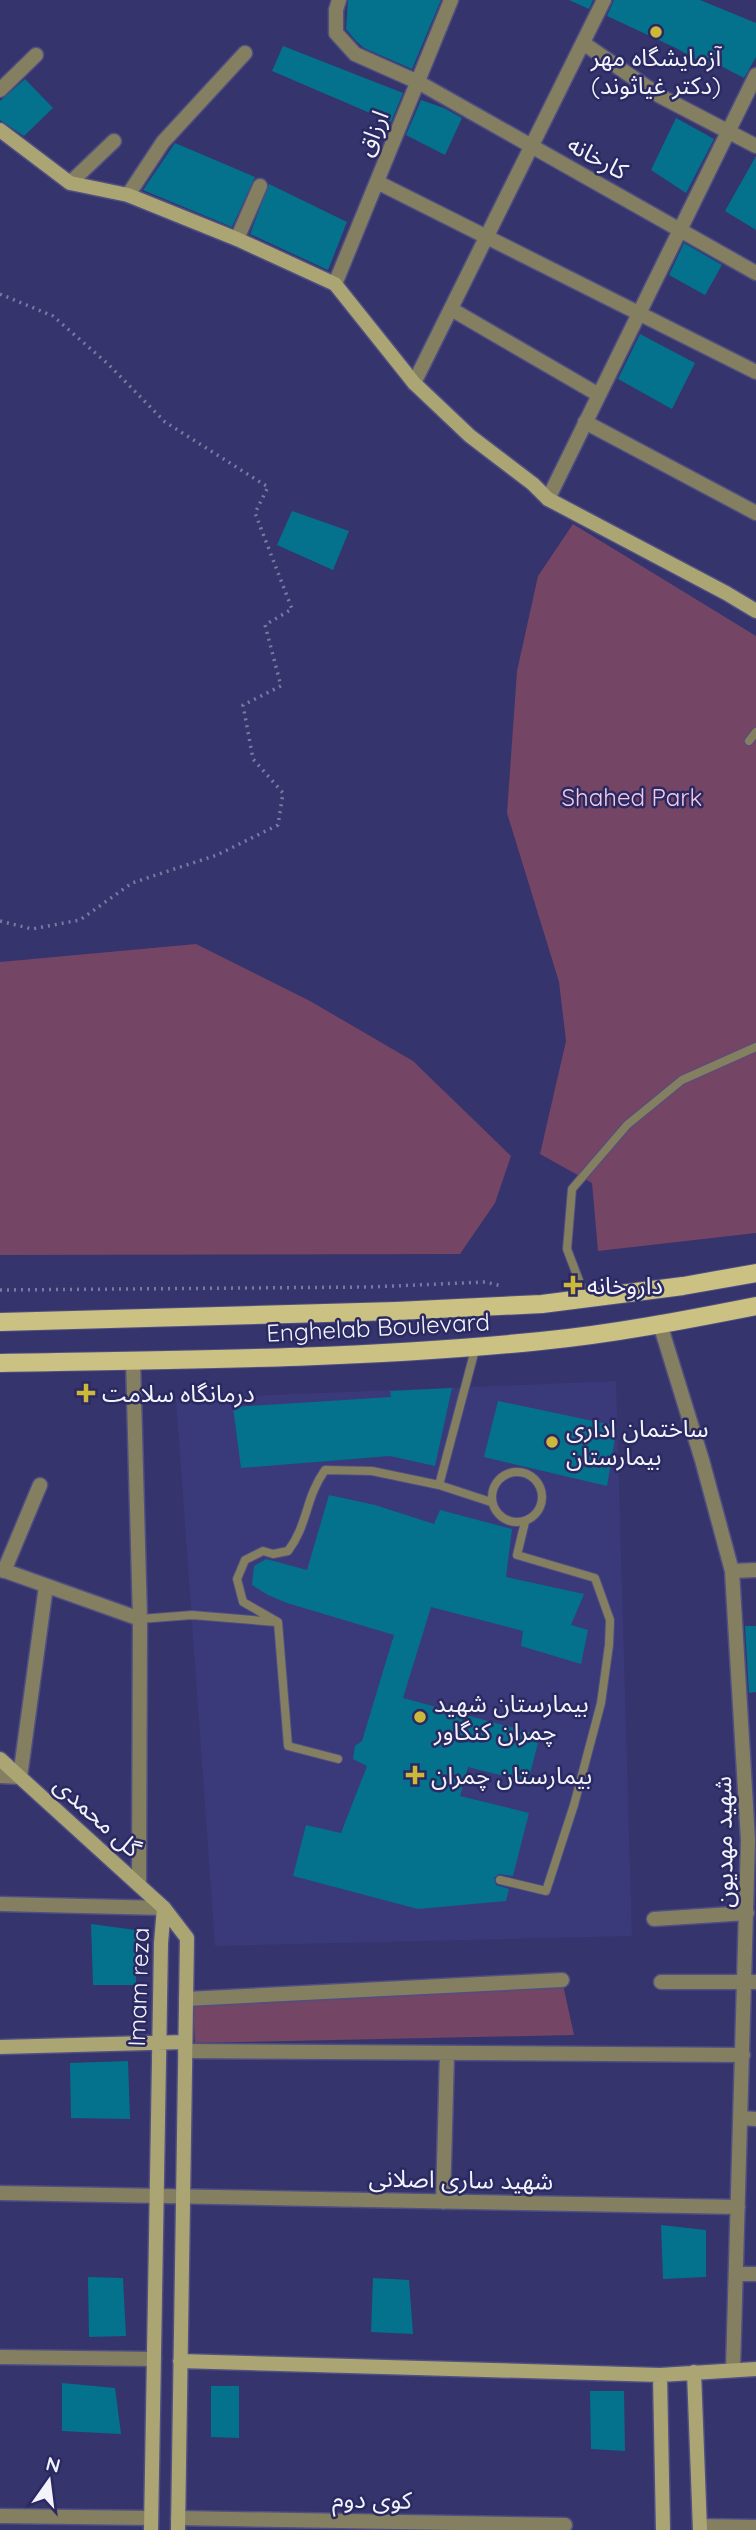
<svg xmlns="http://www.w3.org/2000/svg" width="756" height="2530" viewBox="0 0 756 2530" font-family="Quicksand,'Noto Sans Arabic',sans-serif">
	<rect width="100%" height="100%" fill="#35346d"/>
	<!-- built -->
	<path fill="#3a397a" d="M616,1381L632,1936L215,1946L176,1399Z"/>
	<!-- green -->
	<path fill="#744564" d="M573,524L756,636V1233L598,1251L592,1183L540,1154L566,1041L559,982L507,813L517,671L538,576Z
		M196,944L310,1001L413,1061L511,1156L495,1203L460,1254L0,1255V962Z
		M562,1980L574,2035L195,2043L193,2006Z"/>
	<!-- building -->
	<path fill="#04728c" d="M348,0H441L412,69L364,48L356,41L346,29Z
		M569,0H593L589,9Z
		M614,0H700L756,23V57L744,78L717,64L714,70L678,49L607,16Z
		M283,46L403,93L391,122L272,71Z
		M25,79L53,108L24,136L0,120V101Z
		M421,100L444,108L462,118L445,155L406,135Z
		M676,118L714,139L686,193L651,170Z
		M175,143L255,177L232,227L143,190Z
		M756,156V230L725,211Z
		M269,184L347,222L328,270L250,234Z
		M684,243L722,265L705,295L669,275Z
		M640,334L695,363L672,409L618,379Z
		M292,511L349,531L333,570L277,545Z
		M452,1388L435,1466L390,1456L241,1468L233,1407L391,1397L390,1391Z
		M498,1401L617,1426L607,1486L484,1457Z
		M329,1495L375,1505L434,1524L440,1510L512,1529L506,1577L584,1594L571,1625L588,1630L581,1664L521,1646L523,1631L431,1607L403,1698L540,1735L528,1782L468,1767L460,1796L529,1813L513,1876L499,1874L494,1878L496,1885L509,1889L506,1901L418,1909L293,1876L306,1825L341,1833L367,1766L353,1759L355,1746L362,1741L394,1635L287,1603L268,1595L252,1585L254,1566L266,1559L307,1570Z
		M745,1626H756V1692L749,1693Z
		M91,1924L136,1930V1985H93Z
		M128,2061L130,2119L71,2118L70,2063Z
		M661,2225L706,2230V2277L663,2279Z
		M88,2277L123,2278L126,2336L89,2337Z
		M373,2278L409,2280L413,2334L371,2332Z
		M62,2383L115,2388L121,2434L62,2431Z
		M211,2386H239V2438L211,2437Z
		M590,2391H624L625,2451L591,2449Z"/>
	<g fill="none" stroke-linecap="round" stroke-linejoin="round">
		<!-- lane casing -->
		<g stroke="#504f81" stroke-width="10">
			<path id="lane" d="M749,741L756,732
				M586,1299L567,1249L572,1189L627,1125L682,1080L756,1047
				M492 1497a25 25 0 1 1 50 0a25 25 0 1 1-50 0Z
				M439,1485L476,1346
				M140,1619L192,1615L276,1622
				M338,1759L288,1746L278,1622L243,1602L237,1579L245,1560L263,1551L273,1554L288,1551C308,1525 305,1498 325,1470L372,1471L439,1485L491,1502
				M500,1880L546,1891L574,1805L601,1703L609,1645L610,1620L595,1578L517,1555L525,1522"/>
		</g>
		<!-- street casing -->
		<g stroke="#504f81" stroke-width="17">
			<path id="street" d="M339,0L336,10V33L355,54L418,82L756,273
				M583,43L660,96L756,146
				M0,90L36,55
				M377,182L756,372
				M70,183L114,141
				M128,195L163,142L245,53
				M237,239L260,186
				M335,284L451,0
				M451,309L599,395
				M414,383L604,0
				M585,422L756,513
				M548,499L756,75
				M660,1324L702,1460L732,1571L748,1840L733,2369
				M133,1360L140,1619L139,1885
				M0,1569L140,1619
				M4,1571L40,1485
				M732,1571L756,1570
				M0,1776L20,1777L46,1586
				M0,1904L164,1908
				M654,1919L747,1913
				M661,1982H756
				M186,1999L562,1980
				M185,2051L743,2055
				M741,2118L756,2119
				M0,2193L738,2207
				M443,2202L447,2053
				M736,2274H756
				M0,2357L154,2359
				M0,2516L151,2518
				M178,2518L565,2525
				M700,2526L756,2527"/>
		</g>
		<!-- secondary casing -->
		<g stroke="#504f81" stroke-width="17">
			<path id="secondary" d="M0,130L70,183L128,195L237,239L335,284L414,383L470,436L533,484L548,499L726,593L756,611
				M0,1759L164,1908L187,1938L178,2530
				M0,2047L185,2042
				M180,2361L660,2375L756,2369
				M694,2372L700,2530
				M660,2375L663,2530
				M151,2530L161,1943L164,1908"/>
		</g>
		<!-- primary casing -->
		<g stroke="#504f81" stroke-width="20">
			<path id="primary" d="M0,1322L396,1311L542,1304L683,1286L756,1273
				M0,1363C181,1360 361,1359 541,1341C613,1334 685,1320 756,1306"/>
		</g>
		<!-- path -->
		<path stroke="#7a7aa1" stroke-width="3.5" stroke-dasharray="2 5" stroke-linecap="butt" d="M0,294L53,316L108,364L165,422L268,487L255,513L292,609L265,625L281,686L243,705L253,759L283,793L278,825L217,855L132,883L80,920L32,929L0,921
			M0,1290L370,1287L485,1282L502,1286"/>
		<!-- lane -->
		<use href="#lane" stroke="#847f61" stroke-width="8"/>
		<!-- street -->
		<use href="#street" stroke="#847f61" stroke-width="14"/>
		<!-- secondary -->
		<use href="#secondary" stroke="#aba574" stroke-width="14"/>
		<!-- primary -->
		<use href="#primary" stroke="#cac182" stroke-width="18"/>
	</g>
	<!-- markers -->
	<g fill="#ccb939" stroke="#2b2961" stroke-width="2.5">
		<circle cx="656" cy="32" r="7"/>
		<path d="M569.5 1274.5h7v7h7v7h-7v7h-7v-7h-7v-7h7z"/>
		<path d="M82.5 1382.5h7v7h7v7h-7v7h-7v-7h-7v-7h7z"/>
		<circle cx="552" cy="1442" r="7"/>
		<circle cx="420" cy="1717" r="7"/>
		<path d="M411.5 1764.5h7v7h7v7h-7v7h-7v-7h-7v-7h7z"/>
	</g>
	<g text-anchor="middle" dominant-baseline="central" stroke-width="5" stroke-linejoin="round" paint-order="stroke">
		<!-- poi labels -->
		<g font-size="24" fill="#f3f4fb" stroke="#2b2961" text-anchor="start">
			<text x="656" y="57" text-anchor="middle">آزمایشگاه مهر<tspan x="656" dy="28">(دکتر غیاثوند)</tspan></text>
			<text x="587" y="1285">داروخانه</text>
			<text x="102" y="1393">درمانگاه سلامت</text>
			<text x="566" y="1428">ساختمان اداری<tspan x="566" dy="28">بیمارستان</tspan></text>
			<text x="434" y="1703">بیمارستان شهید<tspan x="434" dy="28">چمران کنگاور</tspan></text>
			<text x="431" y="1775">بیمارستان چمران</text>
		</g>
		<!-- street labels -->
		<g font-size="24" fill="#f3f4fb" stroke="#2b2961">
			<text transform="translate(372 133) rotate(-68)">ارزاق</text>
			<text transform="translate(598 157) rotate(29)">کارخانه</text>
			<text transform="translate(378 1327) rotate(-3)">Enghelab Boulevard</text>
			<text transform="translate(98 1816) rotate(42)">گل محمدی</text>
			<text transform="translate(723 1842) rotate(-91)">شهید مهدیون</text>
			<text transform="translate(138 1987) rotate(-88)">Imam reza</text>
			<text transform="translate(461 2179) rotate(1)">شهید ساری اصلانی</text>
			<text transform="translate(372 2499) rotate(1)">کوی دوم</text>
		</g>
		<!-- park labels -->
		<g font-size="24" fill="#f3c9e3" stroke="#2b2961">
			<text x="632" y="797">Shahed Park</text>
		</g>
	</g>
	<!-- north arrow -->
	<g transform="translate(49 2481) rotate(14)" stroke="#2b2961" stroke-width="5" paint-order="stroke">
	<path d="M0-5L12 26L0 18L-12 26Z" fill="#f3f4fb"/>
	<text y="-10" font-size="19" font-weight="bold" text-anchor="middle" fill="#f3f4fb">N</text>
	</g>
</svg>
